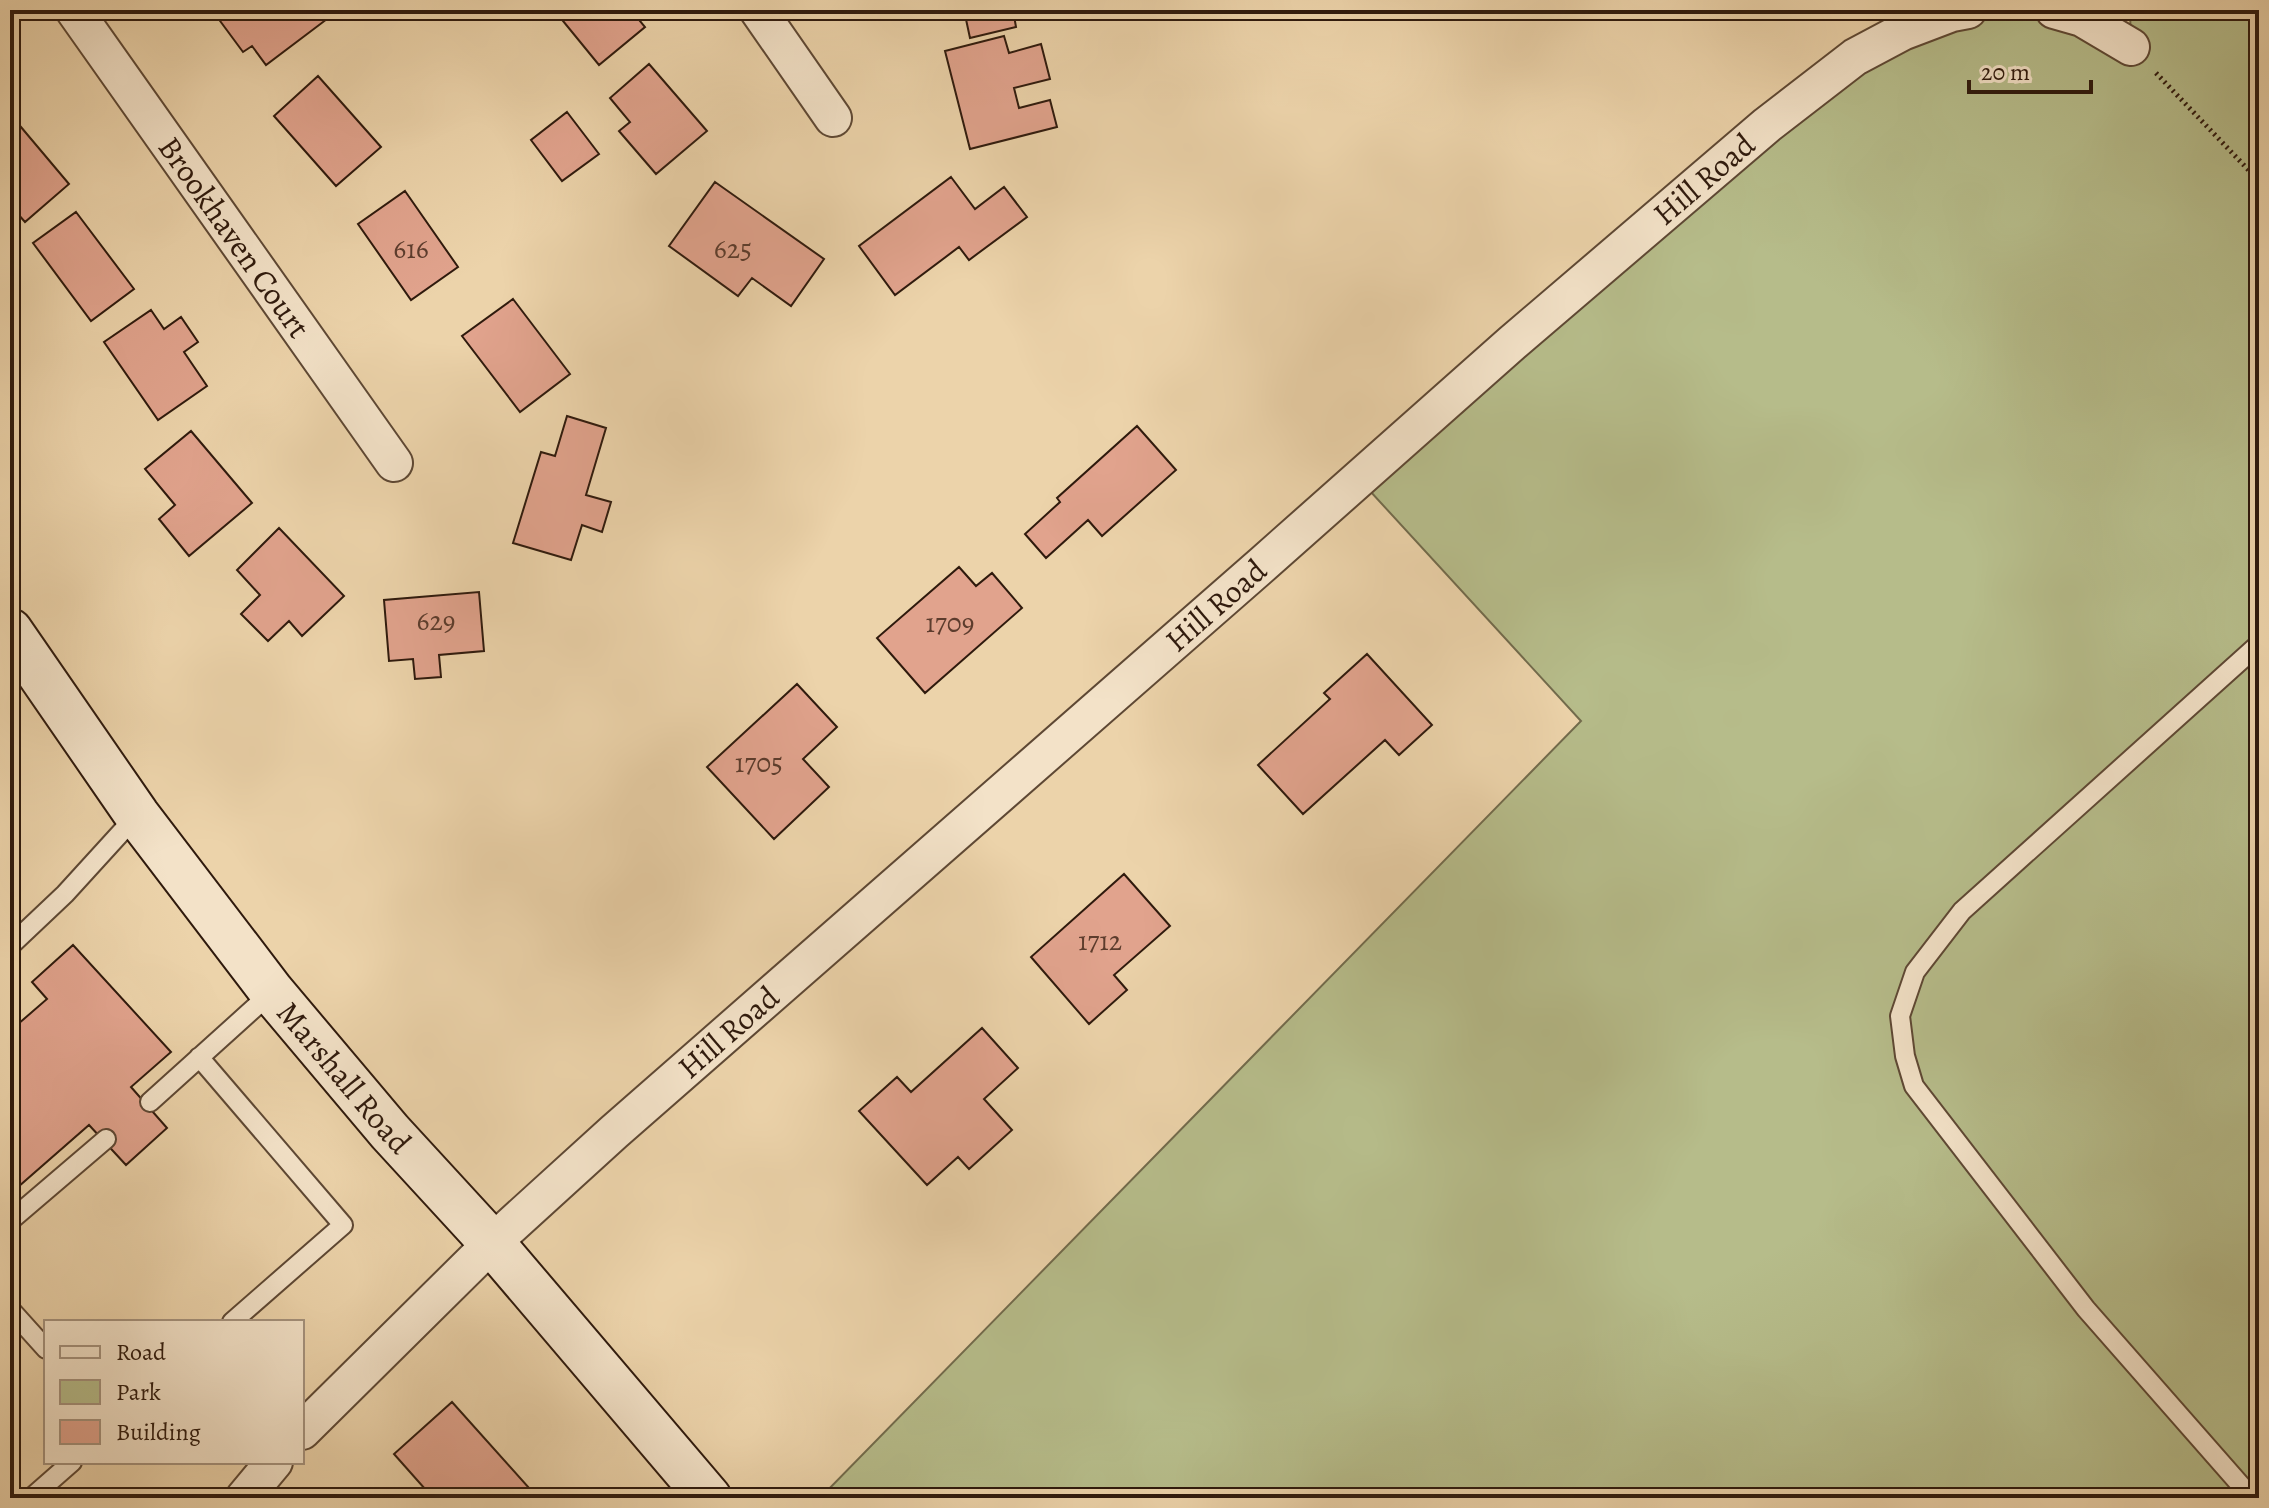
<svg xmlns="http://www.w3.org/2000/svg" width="2269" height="1508" viewBox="0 0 2269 1508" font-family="Alegreya,serif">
	<rect width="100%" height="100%" fill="#ecd3aa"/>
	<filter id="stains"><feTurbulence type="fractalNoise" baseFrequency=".0025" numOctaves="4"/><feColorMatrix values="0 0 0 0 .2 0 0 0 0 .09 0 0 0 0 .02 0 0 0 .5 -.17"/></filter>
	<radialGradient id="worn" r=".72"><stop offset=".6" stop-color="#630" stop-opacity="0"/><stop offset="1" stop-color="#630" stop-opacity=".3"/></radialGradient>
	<!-- green -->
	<path fill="#b6bc8a" stroke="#726b4c" stroke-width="2" d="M1968,10H2054L2131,46L2130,10H2259V1498H820L1581,721L1359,479L1767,125Z"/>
	<!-- building -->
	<path fill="#e1a38d" stroke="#2f1a0d" stroke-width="2" d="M212,10H332L335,13L266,65L252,46L243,52Z
		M554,10H631L645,27L599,65Z
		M964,10H1013L1016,27L970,38Z
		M1004,36L1009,53L1041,44L1050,79L1014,88L1019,108L1050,100L1057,127L970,149L945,51Z
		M649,64L707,131L656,174L619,131L630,122L610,98Z
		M318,76L381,147L336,186L274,116Z
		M567,112L599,154L562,181L531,140Z
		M10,114L69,184L25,222L10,205Z
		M951,177L975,209L1004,187L1027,217L969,260L959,247L895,295L859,246Z
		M715,182L824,259L791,306L752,278L738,296L669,246Z
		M405,191L458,267L411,300L358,224Z
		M76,212L134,289L91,321L33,243Z
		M513,299L570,374L520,412L462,336Z
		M151,310L164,329L181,317L198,342L184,352L207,386L158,420L104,342Z
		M567,416L606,428L586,495L611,502L602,532L582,525L571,560L513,543L541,452L555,456Z
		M1137,426L1176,470L1102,536L1088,520L1046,558L1025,534L1060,502L1057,498Z
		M191,431L252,503L189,556L159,519L175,505L145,469Z
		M279,528L344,596L302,636L289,621L268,641L241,614L260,595L237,570Z
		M959,567L976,586L992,573L1022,608L925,693L877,638Z
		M479,592L484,651L439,655L441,677L415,679L413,659L389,661L384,600Z
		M1367,654L1432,725L1399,755L1385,740L1303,814L1258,765L1330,699L1324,693Z
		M797,684L837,727L803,759L829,787L774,839L707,767Z
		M1124,874L1170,926L1114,975L1127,990L1089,1024L1031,957Z
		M73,945L171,1052L131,1087L167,1128L126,1165L89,1125L10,1194V1031L47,999L32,982Z
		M982,1028L1018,1068L984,1099L1012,1130L969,1169L958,1157L927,1185L859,1111L897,1077L911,1092Z
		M452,1402L538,1498H433L394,1454Z"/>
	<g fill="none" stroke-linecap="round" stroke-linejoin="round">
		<!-- service casing -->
		<g stroke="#5e4834" stroke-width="22">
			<path id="service" d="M10,946L65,894L137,815
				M199,1057L343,1225L232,1322
				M150,1102L272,992
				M10,1221L106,1139
				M10,1309L46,1349
				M31,1498L72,1462
				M2252,1498L2086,1309L1914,1086L1905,1056L1900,1016L1915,972L1962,911L2259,644"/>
		</g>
		<!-- minor casing -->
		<g stroke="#5e4834" stroke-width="40">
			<g id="minor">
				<path id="s1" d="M74,10L394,463"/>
				<path d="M758,10L833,118"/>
				<path d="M2054,10L2082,18L2131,47"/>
				<path id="s2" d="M302,1431L492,1243L614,1132L1264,563L1512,343L1767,125L1855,57L1902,32L1952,13L1968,10"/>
				<path d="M244,1498L274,1462"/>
			</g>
		</g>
		<!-- secondary casing -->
		<g stroke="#2f1a0d" stroke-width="48">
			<g id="secondary">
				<path id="s3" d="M10,631L137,815L272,992L390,1132L492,1243L709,1498"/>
			</g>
		</g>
		<!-- path -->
		<path stroke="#2f1a0d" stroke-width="5" stroke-dasharray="2 4" stroke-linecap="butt" d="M2156,73L2259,181"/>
		<!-- service -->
		<use href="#service" stroke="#f3e2c8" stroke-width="18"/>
		<!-- minor -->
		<use href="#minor" stroke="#f3e2c8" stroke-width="36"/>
		<!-- secondary -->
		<use href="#secondary" stroke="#f3e2c8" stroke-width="44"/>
	</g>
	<g text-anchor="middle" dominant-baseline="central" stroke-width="7" stroke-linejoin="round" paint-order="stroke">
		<!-- number labels -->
		<g font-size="28" fill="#5c3c2d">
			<text x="411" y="249">616</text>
			<text x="733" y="249">625</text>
			<text x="436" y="621">629</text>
			<text x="950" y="623">1709</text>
			<text x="759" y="763">1705</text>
			<text x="1100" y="941">1712</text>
		</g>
		<!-- street labels -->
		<g font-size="32" fill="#2f1a0d" stroke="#f3e2c8">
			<text stroke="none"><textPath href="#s2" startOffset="1880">Hill Road</textPath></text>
			<text stroke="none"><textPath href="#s1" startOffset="278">Brookhaven Court</textPath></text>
			<text stroke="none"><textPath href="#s2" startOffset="1232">Hill Road</textPath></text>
			<text stroke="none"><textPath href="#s2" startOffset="584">Hill Road</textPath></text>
			<text stroke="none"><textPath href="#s3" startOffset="558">Marshall Road</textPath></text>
		</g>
	</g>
	<!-- margin -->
	<rect width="2269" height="1508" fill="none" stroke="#ecd3aa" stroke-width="40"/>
	<rect x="12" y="12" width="2245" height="1484" fill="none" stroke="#2f1a0d" stroke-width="4"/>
	<rect x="20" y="20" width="2229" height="1468" fill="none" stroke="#2f1a0d" stroke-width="2"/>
	<!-- legend -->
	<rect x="44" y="1320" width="260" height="144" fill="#f3e2c8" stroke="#a5927d" stroke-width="2"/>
	<rect x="60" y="1346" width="40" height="12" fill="#f3e2c8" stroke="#a5927d" stroke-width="2"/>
	<text x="116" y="1360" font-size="24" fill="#2f1a0d">Road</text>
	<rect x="60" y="1380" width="40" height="24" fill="#b6bc8a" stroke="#a5927d" stroke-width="2"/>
	<text x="116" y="1400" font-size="24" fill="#2f1a0d">Park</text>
	<rect x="60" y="1420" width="40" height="24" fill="#e1a38d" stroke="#a5927d" stroke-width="2"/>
	<text x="116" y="1440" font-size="24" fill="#2f1a0d">Building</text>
	<!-- scale -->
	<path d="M1969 80v12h122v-12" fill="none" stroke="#2f1a0d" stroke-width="4"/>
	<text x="1981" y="80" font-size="24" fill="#2f1a0d" stroke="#f3e2c8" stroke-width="6" paint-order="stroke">20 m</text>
	<rect width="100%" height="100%" filter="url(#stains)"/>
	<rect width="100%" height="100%" fill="url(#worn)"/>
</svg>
